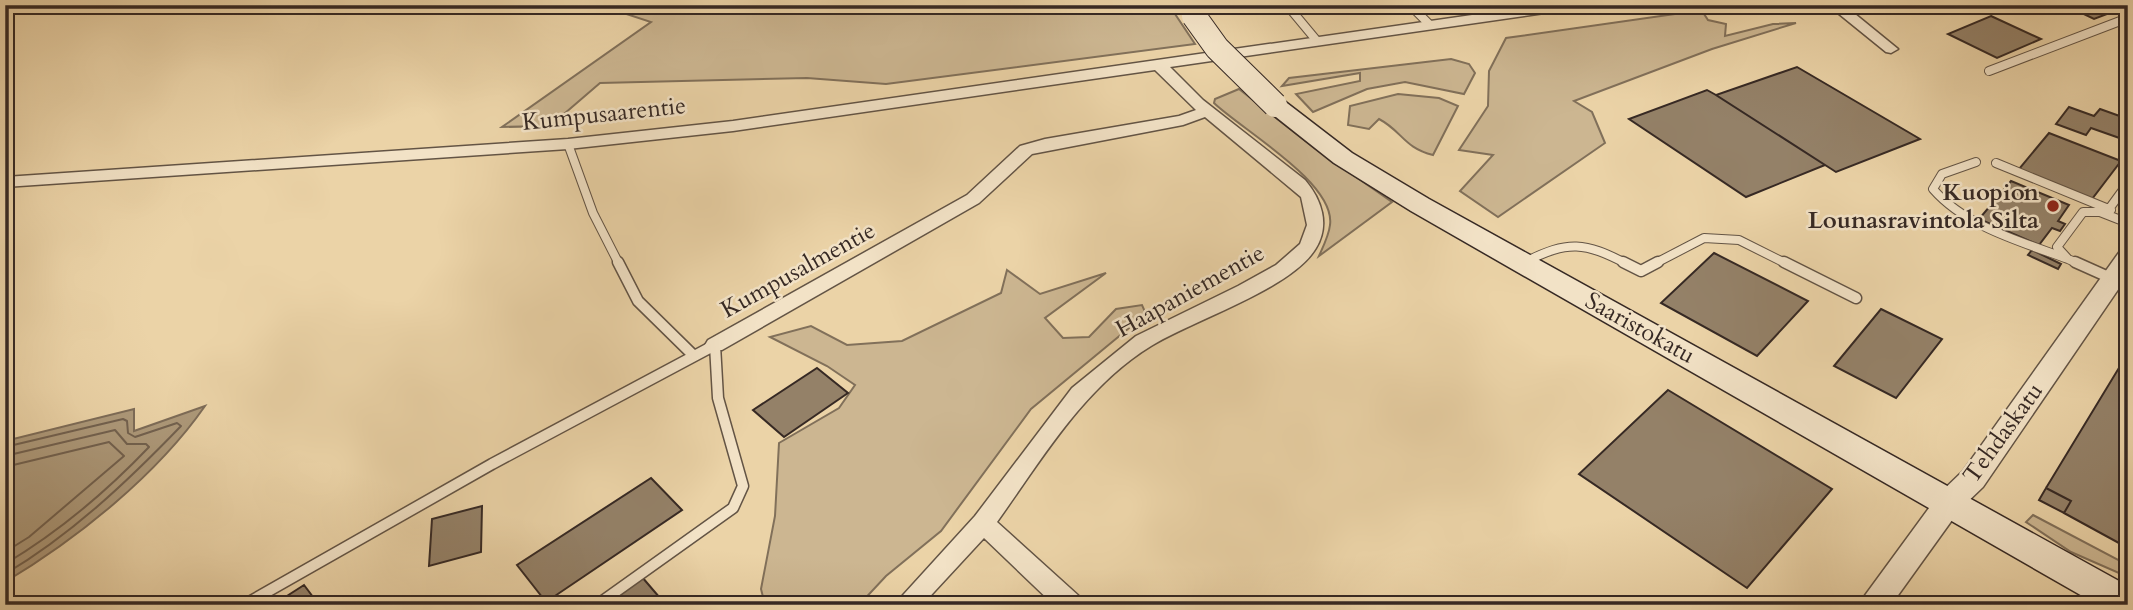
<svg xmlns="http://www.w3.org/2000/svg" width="2133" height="610" viewBox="0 0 2133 610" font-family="Cardo,serif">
	<rect width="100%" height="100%" fill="#ebd3a7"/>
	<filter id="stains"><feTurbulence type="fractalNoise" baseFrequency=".00286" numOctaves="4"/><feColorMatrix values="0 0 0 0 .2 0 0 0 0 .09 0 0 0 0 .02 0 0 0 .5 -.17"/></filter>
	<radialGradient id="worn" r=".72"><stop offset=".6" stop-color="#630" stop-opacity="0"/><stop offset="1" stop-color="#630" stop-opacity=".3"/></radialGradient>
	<!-- green -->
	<path fill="#ccb691" stroke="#81705a" stroke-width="2" d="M599,5H1169L1195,44L886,84L807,78L600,83L550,126L502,127L651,22Z
		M1682,13L1704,14L1708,20L1726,24L1725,36L1773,24L1796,23L1712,49L1574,101L1592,112L1605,143L1498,217L1460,191L1493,155L1459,150L1488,106L1489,71L1506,38Z
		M1451,59L1469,64L1475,73L1464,94L1405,82L1367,89L1313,112L1296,94L1360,81V73L1282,86L1289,78Z
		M1239,89L1313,147L1392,202L1319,256C1323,247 1329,235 1330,225C1336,183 1242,130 1214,103L1215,99Z
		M1398,94L1439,98L1458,106L1433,155C1404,148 1402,131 1379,119L1369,129L1348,125L1350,106Z
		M1007,270L1040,294L1106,273L1045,318L1063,338L1089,337L1116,309L1142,305L1146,314L1031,409L941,531L886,576L859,605H765L761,589L775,516L779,443L839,408L855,385L827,366L770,337L811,326L847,345L902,341L1001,293Z
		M2033,515L2128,565V577L2071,552L2026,522Z"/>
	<!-- water -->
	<path fill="#ad997a" stroke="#7d6c58" stroke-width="2" d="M205,406C157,475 77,539 5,582V441L134,409V431Z"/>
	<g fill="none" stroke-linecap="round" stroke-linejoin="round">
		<!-- shore -->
		<path stroke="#72614f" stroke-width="2" d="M5,447L123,419L127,421L128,433L135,437L177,423L181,426C128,481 71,535 5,574
			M5,456L115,430L127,444H146L149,447C107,491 57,533 5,564
			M5,467L109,442L124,456L29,537L5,552"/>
	</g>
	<!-- building -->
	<path fill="#948168" stroke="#362924" stroke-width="2" d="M2065,5H2128V6L2094,19Z
		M1991,16L2041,39L1997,58L1948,34Z
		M1797,67L1920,139L1836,172L1716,95Z
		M1707,90L1716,95L1825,165L1746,197L1629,119Z
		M2069,107L2094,116L2100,109L2128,119V141L2091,128L2086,135L2056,124Z
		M2049,133L2121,161L2092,199L2019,169Z
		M2011,181L2069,205L2058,221L2065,224L2060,231L2052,228L2039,245L1979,219Z
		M2032,250L2061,264L2058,269L2028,255Z
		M1714,253L1808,301L1757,356L1661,303Z
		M1881,309L1942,339L1896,398L1834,366Z
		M2128,353V548L2064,513L2071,501L2046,488Z
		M817,368L848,393L784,437L753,410Z
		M1668,390L1832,489L1747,588L1579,474Z
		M651,478L682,510L546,602L517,565Z
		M2046,488L2071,501L2064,513L2039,500Z
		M482,506L481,552L429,566L432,519Z
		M642,577L666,605H602Z
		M304,585L319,605H273Z"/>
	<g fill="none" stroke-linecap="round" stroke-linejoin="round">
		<!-- service-far1 casing -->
		<g stroke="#635445" stroke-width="10">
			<path id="service-far1" d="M1287,5L1317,41
				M1410,5L1430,25
				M1989,71L2128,18
				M568,144L593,213L619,264
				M1976,162L1942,174L1933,189C1966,227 2022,242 2068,259
				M1996,163L2111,210
				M2109,209L2128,183
				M1525,262C1569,240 1584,242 1627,264
				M1654,264L1704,238L1739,240L1787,264
				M2079,264L2068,259L2057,247L2083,212H2100L2128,223"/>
		</g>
		<!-- service casing -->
		<g stroke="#635445" stroke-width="13">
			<path id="service" d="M618,262L638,301L694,356
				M1623,262L1641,271L1658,262
				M1784,262L1856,298
				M2075,262L2113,279
				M244,605L492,464L715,345L718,398L743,486L733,508L597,605"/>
		</g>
		<!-- minor casing -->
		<g stroke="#635445" stroke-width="3">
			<path id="minor" d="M1541,5H1579L1572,9L1170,67L1203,100L1305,180C1322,200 1330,225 1316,248C1292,289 1193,320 1151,346C1084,387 1042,459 997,522L1080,597L1083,605H1054L984,538L922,605H894L975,516L1072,388L1136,336L1238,286L1276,265L1300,244L1307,225L1301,197L1205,117L1183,125L1032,154L979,203L722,350H708L705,345L708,340L967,195L1020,146L1045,139L1179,116L1196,110L1155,70L733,131L568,149L5,187V177L568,139L733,121Z
				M1828,5H1844L1898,49L1891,53L1886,52Z"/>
		</g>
		<!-- tertiary casing -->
		<g stroke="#635445" stroke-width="3">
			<path id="tertiary" d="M2128,249V275L1983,487L1960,509L1891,605H1858L1940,493L1963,471L2120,251Z"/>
		</g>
		<!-- secondary casing -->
		<g stroke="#362924" stroke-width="3">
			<path id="secondary" d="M1275,98L1283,100L1352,153L1429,199L2128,586V605H2098L1411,211L1334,163L1267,110L1263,105L1267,100Z"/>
		</g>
		<!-- service-far1 -->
		<use href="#service-far1" stroke="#f2e2c6" stroke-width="8"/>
		<!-- service -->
		<use href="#service" stroke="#f2e2c6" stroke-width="10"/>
		<!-- minor -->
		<use href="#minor" fill="#f2e2c6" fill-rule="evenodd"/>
		<!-- tertiary -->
		<use href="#tertiary" fill="#f2e2c6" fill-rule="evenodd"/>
		<!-- secondary -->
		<use href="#secondary" fill="#f2e2c6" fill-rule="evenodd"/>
		<!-- secondary-bridge casing -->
		<g stroke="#362924" stroke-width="26" stroke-linecap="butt">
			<path id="secondary-bridge" d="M1194,16L1217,48L1275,105"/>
		</g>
		<!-- secondary-bridge -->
		<use href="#secondary-bridge" stroke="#f2e2c6" stroke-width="24"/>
	</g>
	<!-- markers -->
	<circle fill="#8f2418" stroke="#f2e2c6" stroke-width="2.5" cx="2053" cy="206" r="7"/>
	<g text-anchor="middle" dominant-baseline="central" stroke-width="5" stroke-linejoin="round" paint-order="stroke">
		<!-- street labels -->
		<g font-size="24" fill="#362924" stroke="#f2e2c6">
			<text transform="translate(604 114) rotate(-6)">Kumpusaarentie</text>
			<text transform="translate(798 270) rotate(-29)">Kumpusalmentie</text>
			<text transform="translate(1190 291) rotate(-29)">Haapaniementie</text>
			<text transform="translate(1640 328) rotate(29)">Saaristokatu</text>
			<text transform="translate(2003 433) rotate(-54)">Tehdaskatu</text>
		</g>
		<!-- poi labels -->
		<g font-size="24" font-weight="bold" fill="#362924" stroke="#f2e2c6" text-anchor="end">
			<text x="2039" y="192">Kuopion<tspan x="2039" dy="28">Lounasravintola Silta</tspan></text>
		</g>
	</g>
	<!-- margin -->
	<rect width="2133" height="610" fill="none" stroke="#ebd3a7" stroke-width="28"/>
	<rect x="7" y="7" width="2119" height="596" fill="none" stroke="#362924" stroke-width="3.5"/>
	<rect x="14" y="14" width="2105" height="582" fill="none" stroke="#362924" stroke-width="2"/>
	<rect width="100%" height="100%" filter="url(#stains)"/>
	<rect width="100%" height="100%" fill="url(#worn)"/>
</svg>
